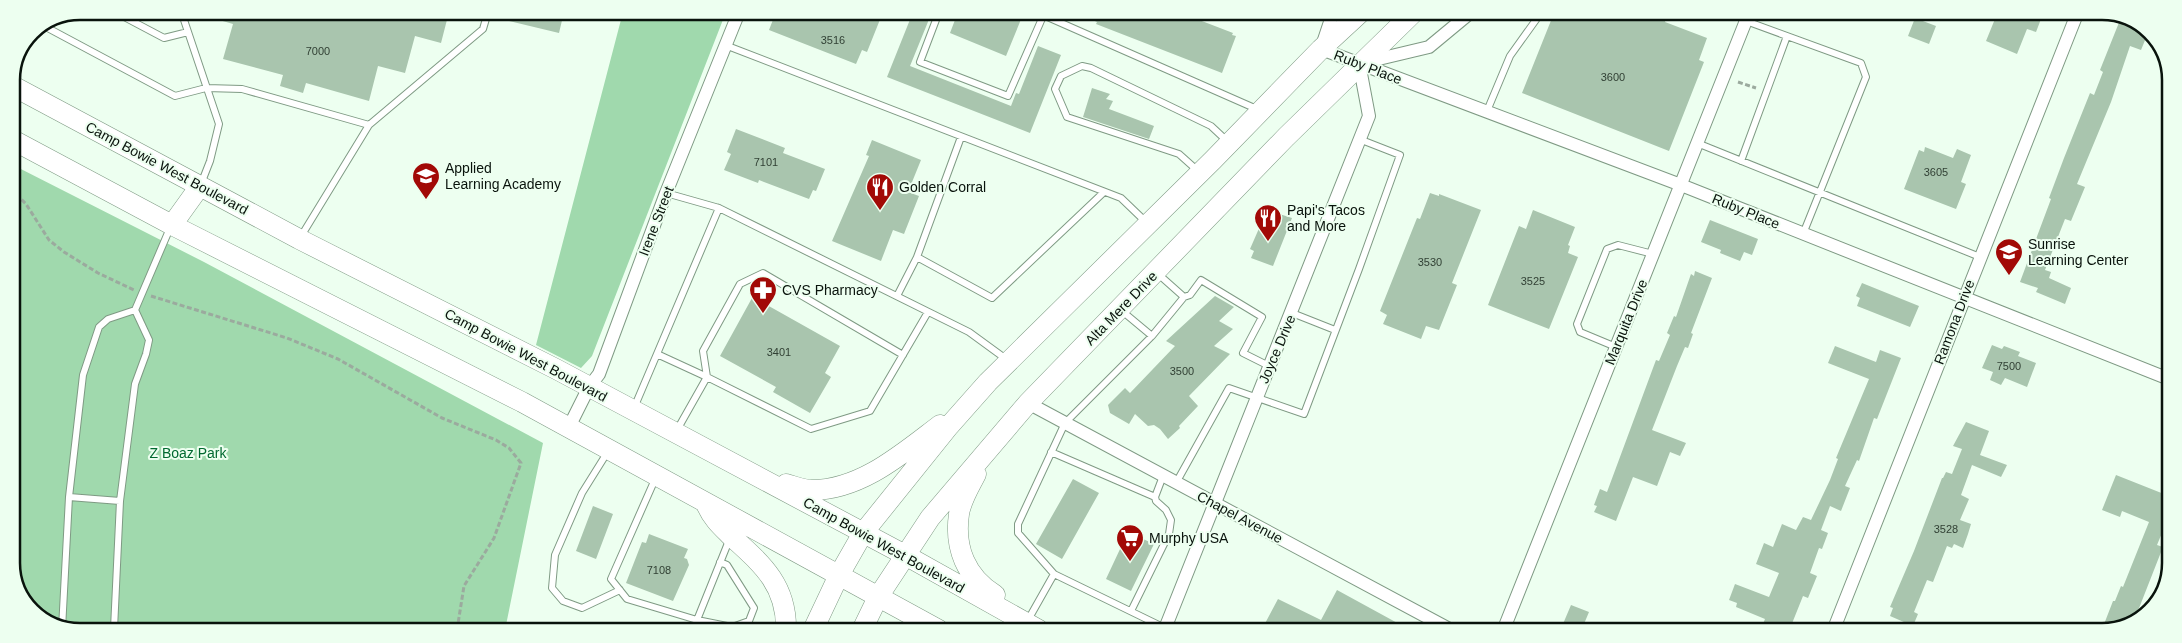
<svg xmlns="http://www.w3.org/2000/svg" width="2182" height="643" viewBox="0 0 2182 643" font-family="Arial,sans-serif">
	<rect width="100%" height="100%" fill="#edfff0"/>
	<!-- green -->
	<path fill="#a0d9ad" d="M623,12H726L592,356L581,368L536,345Z
		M11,164L204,262L543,443L505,630L62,629L26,605L11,567Z"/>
	<!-- building -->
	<path fill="#a9c5ae" d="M202,11L387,12H449L441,43L415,36L405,73L378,66L369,101L306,83L303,93L280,86L283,75L223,59L233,24L202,15Z
		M493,12H564L559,33L492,17Z
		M776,12H883L867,52L862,50L856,64L769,30Z
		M913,12H932L910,66L1011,106L1016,93L1019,94L1038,46L1061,55L1030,133L887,77Z
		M958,12H1024L1006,56L950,33Z
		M1074,12L1181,13L1233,33L1232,35L1236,36L1222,73L1096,24L1097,22Z
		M1554,13H1668L1665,22L1707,38L1699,60L1704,62L1669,151L1522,93Z
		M1997,14H2027L2041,19L2036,32L2027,29L2017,54L1986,41Z
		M2122,15L2138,25L2137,29L2148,33L2141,50L2130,46L2111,102L2077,184L2085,187L2071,221L2065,219L2045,270L2051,272L2049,278L2071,288L2065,304L2036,292L2038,288L2020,282L2051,199L2049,198L2064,158L2090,93L2094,95L2103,72L2100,70Z
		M1915,18L1936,26L1929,44L1908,36Z
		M1092,88L1110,94L1106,99L1113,101L1109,109L1154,126L1149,139L1083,117Z
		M736,129L785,148L783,153L825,169L816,191L813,190L809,199L759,180L758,183L724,170L731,154L727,152Z
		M872,140L921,160L908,192L919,196L904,234L893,230L881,261L832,241L869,156L866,155Z
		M1925,147L1953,158L1957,149L1971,155L1961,182L1966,184L1956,209L1904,189L1919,150L1924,152Z
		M1430,193L1439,196V194L1481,210L1452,283L1457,285L1439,330L1426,326L1421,339L1383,324L1387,315L1380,311L1417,218L1420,219Z
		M1533,210L1575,227L1568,245L1570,246L1568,253L1578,257L1549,329L1488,305L1519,226L1526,229Z
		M1270,211L1292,218L1273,266L1251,258L1254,251L1250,249L1264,217L1267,218Z
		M1710,220L1758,239L1752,255L1744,252L1740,261L1720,253L1721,250L1701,242Z
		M1695,271L1712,278L1691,333L1693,334L1688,348L1685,347L1677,366L1652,430L1686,443L1680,456L1670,452L1657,486L1633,477L1616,521L1594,512L1597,506L1594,505L1600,489L1607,492L1653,368L1656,360L1659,361L1670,335L1667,333L1674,316L1676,317L1691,274L1694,276Z
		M1862,283L1919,306L1910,327L1857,306L1860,298L1856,296Z
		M762,286L774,292L767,305L840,346L825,373L831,377L810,413L773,392L776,387L720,356L752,298L755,299Z
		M1215,296L1234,307L1219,321L1233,329L1214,346L1230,354L1189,396L1198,406L1179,426L1180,428L1168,439L1160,429L1154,425L1148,426L1135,414L1129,424L1110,413L1108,405L1125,388L1130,393L1175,346L1166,341Z
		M1992,345L2002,349L2004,346L2020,352L2018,356L2036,363L2027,387L2005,378L2001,385L1990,380L1993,372L1982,368Z
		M1835,346L1876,362L1880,350L1901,358L1877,419L1874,418L1859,461L1857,460L1845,486L1850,488L1841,511L1830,506L1821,530L1828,533L1822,549L1819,548L1810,573L1817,576L1808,598L1803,596L1789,631H1760L1765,619L1736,607L1737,603L1729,600L1735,584L1769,597L1779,573L1756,564L1764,543L1773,547L1782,524L1796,530L1803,517L1811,520L1830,480L1838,459L1836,458L1869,379L1828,363Z
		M1966,422L1989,431L1980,455L2007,465L2001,477L1972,465L1961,495L1969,499L1960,520L1971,524L1968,534L1963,548L1954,544L1952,548L1947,546L1933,582L1927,580L1914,612L1918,614L1913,626L1890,616L1893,608L1890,607L1914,551L1942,478H1943L1946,472L1952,474L1962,449L1953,446Z
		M2116,475L2169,496V516L2157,545L2163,547L2134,621L2101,632L2113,601H2115L2121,586L2123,587L2149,522L2122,511L2120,517L2102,510Z
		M1073,479L1099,493L1062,559L1036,544Z
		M593,506L613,514L596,559L576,551Z
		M1128,532L1154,544L1131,591L1106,579Z
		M649,534L688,549L684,558L687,559L689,565L673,601L626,583L642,542L646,543Z
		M1337,590L1412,631H1261L1278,599L1321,620Z
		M1571,605L1589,612L1581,631H1560Z"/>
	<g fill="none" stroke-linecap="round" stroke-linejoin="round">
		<!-- service casing -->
		<g stroke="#7f9a84" stroke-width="8">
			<path id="service" d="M113,11L164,38L188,32
				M181,11L219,124L210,161L201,184
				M939,12L920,62L1008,96L1044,14
				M1043,15L1259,110
				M1746,21L1861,63L1866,77L1803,234
				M44,26L175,96L206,88L242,89L369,125
				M725,45L1121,198L1147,223
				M1487,111L1510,56L1538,17
				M961,137L917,257L992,298L1104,192
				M1697,143L1980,257
				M1741,161L1787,36
				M1198,171L1179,154L1067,117L1055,89L1061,76L1082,66L1091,68L1211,126L1227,141
				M666,193L719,208L969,332L1006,359
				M300,238L369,125L483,29L488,12
				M1157,273L1184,297L1190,295L1201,280L1262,317L1243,353L1269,366
				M897,296L917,257
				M1292,313L1335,330
				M1152,336L1184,297
				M1616,347L1580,332L1577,324L1607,249L1618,245L1653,254
				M657,354L707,377
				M707,377L703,351L740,284L763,273L903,355
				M634,408L719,208
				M677,430L707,377L811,429L870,411L928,312
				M1051,452L1155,497
				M607,453L582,493L555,555L552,588L563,601L582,608L620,590
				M656,477L611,579L627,599L697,620L730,538
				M1176,483L1229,388L1304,414L1359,269L1400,155L1359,139
				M69,497L120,501
				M1054,574L1165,628
				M1131,611L1169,534L1171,520L1166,510L1156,501L1155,497L1163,476
				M697,620L732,627L749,621L754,608L727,565L720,562
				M1028,620L1054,574L1018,533V524L1065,423L1152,336L1122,311
				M62,629L69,497L83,375L99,327L108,319L135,310
				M114,629L120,501L135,384L146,354L149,340L135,310L170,228"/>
		</g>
		<!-- minor casing -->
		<g stroke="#7f9a84" stroke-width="14">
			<path id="minor" d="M1333,13L1321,49L1681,185L2169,379
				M1366,62L1429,47L1470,13
				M1028,403L1453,631
				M569,427L589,387L599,374L666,193L739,12
				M1164,631L1369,116L1359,63
				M1503,631L1749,13
				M1833,631L2077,14"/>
		</g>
		<!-- primary casing -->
		<g stroke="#7f9a84" stroke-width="21">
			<path id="primary" d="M11,85L299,239L556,369L905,555L1039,630
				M11,139L172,225L522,402L939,630
				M172,225L200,186
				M976,474C970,486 961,500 959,514C954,548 966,577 995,595
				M786,484C794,486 803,490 812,490C861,490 903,453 940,425
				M707,506C713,519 721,526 731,536C762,564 787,585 786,630
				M813,630L839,575L863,533L949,426L988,382L1213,160L1321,49L1360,13
				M862,630L878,597L930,518L1028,403L1286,137L1413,13"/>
		</g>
		<!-- path -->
		<path stroke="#9baa9e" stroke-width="3" stroke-dasharray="5 2.5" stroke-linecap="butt" d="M1738,82L1756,88
			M11,189L26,204L49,240L64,252L98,273L134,290
			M151,296L287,338L338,359L442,418L496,440L509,448L521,463L494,538L464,586L457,630"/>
		<!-- service -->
		<use href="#service" stroke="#fff" stroke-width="6"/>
		<!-- minor -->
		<use href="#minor" stroke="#fff" stroke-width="12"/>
		<!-- primary -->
		<use href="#primary" stroke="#fff" stroke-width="20"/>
	</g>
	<!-- icons -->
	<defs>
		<g id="school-pin" transform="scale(1.4375)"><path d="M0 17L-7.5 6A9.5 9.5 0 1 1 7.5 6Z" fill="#a20906" stroke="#edfff0"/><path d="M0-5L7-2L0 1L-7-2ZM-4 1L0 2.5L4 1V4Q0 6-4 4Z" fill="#fff"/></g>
		<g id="restaurant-pin" transform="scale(1.4375)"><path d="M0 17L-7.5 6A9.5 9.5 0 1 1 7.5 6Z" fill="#a20906" stroke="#edfff0"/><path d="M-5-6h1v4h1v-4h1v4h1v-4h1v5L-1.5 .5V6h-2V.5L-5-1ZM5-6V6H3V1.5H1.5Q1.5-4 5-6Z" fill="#fff"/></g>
		<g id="pharmacy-pin" transform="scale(1.4375)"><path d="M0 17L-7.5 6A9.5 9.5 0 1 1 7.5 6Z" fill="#a20906" stroke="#edfff0"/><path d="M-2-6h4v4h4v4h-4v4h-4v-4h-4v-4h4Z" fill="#fff"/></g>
		<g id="supermarket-pin" transform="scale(1.4375)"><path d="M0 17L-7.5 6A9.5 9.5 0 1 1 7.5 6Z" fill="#a20906" stroke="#edfff0"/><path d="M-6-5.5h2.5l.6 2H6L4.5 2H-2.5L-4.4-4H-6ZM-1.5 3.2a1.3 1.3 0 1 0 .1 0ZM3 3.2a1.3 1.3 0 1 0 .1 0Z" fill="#fff"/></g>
	</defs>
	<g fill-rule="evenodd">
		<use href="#school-pin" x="426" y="176"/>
		<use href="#restaurant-pin" x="880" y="187"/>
		<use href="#restaurant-pin" x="1268" y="218"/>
		<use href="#school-pin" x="2009" y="252"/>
		<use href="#pharmacy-pin" x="763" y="290"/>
		<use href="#supermarket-pin" x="1130" y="538"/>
	</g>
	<g text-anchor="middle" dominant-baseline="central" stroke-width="4" stroke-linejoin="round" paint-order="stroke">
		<!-- number labels -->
		<g font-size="11" fill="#314034">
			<text x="833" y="40">3516</text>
			<text x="318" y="51">7000</text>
			<text x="1613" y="77">3600</text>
			<text x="766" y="162">7101</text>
			<text x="1936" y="172">3605</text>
			<text x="1430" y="262">3530</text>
			<text x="1533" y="281">3525</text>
			<text x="779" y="352">3401</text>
			<text x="2009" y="366">7500</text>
			<text x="1182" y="371">3500</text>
			<text x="1946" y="529">3528</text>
			<text x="659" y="570">7108</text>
		</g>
		<!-- street labels -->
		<g font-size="14" fill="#09130c" stroke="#edfff0">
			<text transform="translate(1368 67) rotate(21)">Ruby Place</text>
			<text transform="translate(167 168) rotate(28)">Camp Bowie West Boulevard</text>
			<text transform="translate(1746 211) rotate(22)">Ruby Place</text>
			<text transform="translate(656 221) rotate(-69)">Irene Street</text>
			<text transform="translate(1121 308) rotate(-46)">Alta Mere Drive</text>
			<text transform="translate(1626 322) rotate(-68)">Marquita Drive</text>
			<text transform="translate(1954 322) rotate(-69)">Ramona Drive</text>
			<text transform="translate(1277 349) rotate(-67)">Joyce Drive</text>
			<text transform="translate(526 355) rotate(28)">Camp Bowie West Boulevard</text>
			<text transform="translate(1240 517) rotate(28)">Chapel Avenue</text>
			<text transform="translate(884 545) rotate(29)">Camp Bowie West Boulevard</text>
		</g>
		<!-- poi labels -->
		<g font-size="14" fill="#09130c" stroke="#edfff0" text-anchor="start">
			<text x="445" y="168">Applied<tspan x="445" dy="16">Learning Academy</tspan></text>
			<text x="899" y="187">Golden Corral</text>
			<text x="1287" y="210">Papi's Tacos<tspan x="1287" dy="16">and More</tspan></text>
			<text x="2028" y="244">Sunrise<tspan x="2028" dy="16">Learning Center</tspan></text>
			<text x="782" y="290">CVS Pharmacy</text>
			<text x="1149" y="538">Murphy USA</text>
		</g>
		<!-- park labels -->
		<g font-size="14" fill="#006930" stroke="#edfff0">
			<text x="188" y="453">Z Boaz Park</text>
		</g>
	</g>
	<!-- crop -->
	<path d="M0 0H2182V643H0ZM80 20H2102A60 60 0 0 1 2162 80V563A60 60 0 0 1 2102 623H80A60 60 0 0 1 20 563V80A60 60 0 0 1 80 20Z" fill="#edfff0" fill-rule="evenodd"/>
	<path fill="none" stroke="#09130c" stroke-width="2.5" d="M80 20H2102A60 60 0 0 1 2162 80V563A60 60 0 0 1 2102 623H80A60 60 0 0 1 20 563V80A60 60 0 0 1 80 20Z"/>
</svg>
